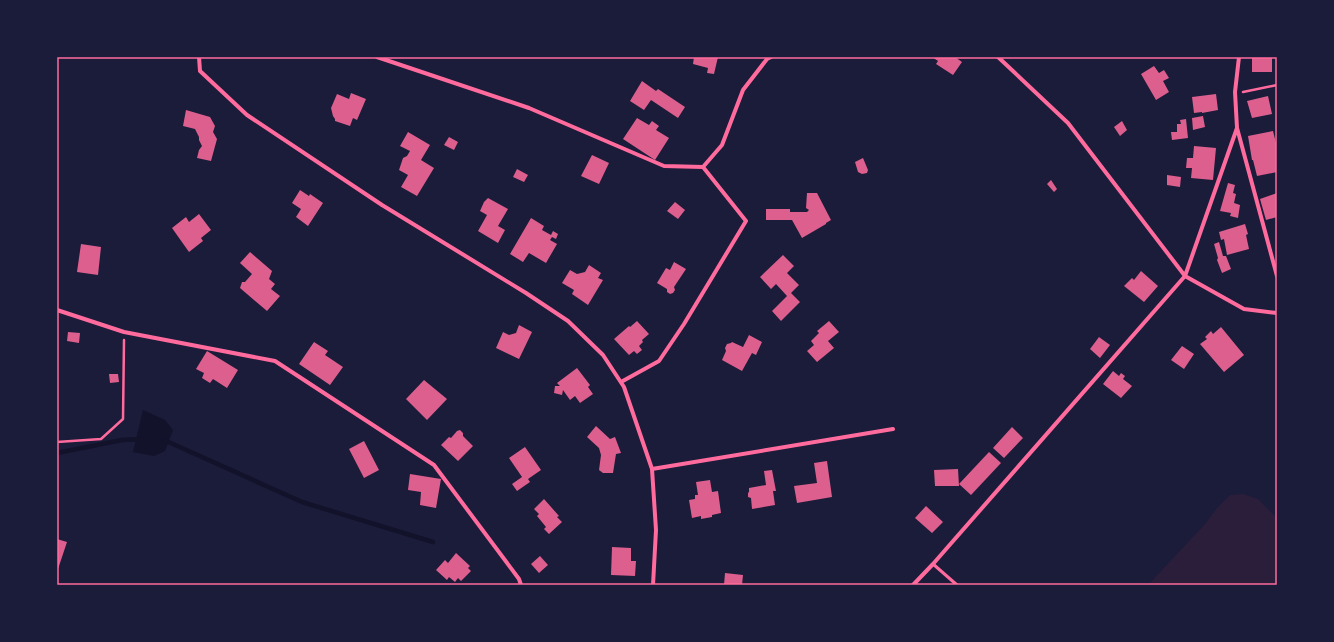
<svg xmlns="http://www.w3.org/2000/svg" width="1334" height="642" viewBox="0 0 1334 642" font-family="Literata,serif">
	<rect width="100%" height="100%" fill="#1b1b3a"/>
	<!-- green -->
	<path fill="#2a1e3b" d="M1243,494L1258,499L1277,518V585H1148L1205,524L1217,508L1230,495Z"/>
	<!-- water -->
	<path fill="#12122b" d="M143,410L165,420L173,430L165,451L154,456L133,452Z"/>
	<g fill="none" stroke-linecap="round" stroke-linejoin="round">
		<!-- stream -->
		<path stroke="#12122b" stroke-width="4.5" d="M164,440L302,502L433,542
			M57,453L122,440L141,439"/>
	</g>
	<!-- building -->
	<path fill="#dd5f8e" d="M694,57H718L714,74L707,73L708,68L693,64Z
		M932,57H955L962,62L953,75L936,64L938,61Z
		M1252,57H1272V72H1252Z
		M1154,66L1159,73L1164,70L1169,78L1163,81L1169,92L1156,100L1141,74Z
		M642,81L656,91L658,89L685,107L678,118L651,100L644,110L630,101Z
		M351,93L366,99L357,120L353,118L350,126L335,121V119L333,116L331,108L337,94L349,99Z
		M1216,94L1218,110L1202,113V112L1194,113L1192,97Z
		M1268,96L1272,114L1252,118L1247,101Z
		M186,110L210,117L215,126L213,132L217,139L211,161L197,158L199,150L202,146L199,140V137L195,129L183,126Z
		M1203,116L1205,127L1193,130L1192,118Z
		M637,118L649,125L652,121L659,126L656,130L669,138L655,160L623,139Z
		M1186,119L1188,138L1172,140L1171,132H1177V124H1181L1180,120Z
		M1122,121L1127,130L1120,136L1114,127Z
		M1273,131L1277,147V172L1257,176L1253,160H1252L1248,136Z
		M408,132L430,145L421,160L434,168L417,196L401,187L408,175L399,170L403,158L407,156L410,151L400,146Z
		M449,137L458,142L454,150L444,145Z
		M1194,146L1216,148L1213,180L1191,178L1192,168H1186L1187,158H1193Z
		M592,155L609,163L599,184L581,176Z
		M863,158L868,170L867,173L862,174L858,172L855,162Z
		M517,169L528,175L524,182L513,177Z
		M1167,175L1181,177L1180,187L1167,185Z
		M1051,180L1057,189L1054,192L1047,184Z
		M1228,183L1235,185L1233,193L1236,194L1234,203L1240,205L1238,218L1230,216L1231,213L1220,211Z
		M300,190L309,196L310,194L323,203L308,226L296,217L301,209L292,203Z
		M807,193H817L831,220L826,223V224L802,238L792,220H766V209H790V212H807L809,210L806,208Z
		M1277,193V217L1266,220L1260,199Z
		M488,198L508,209L498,226L505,230L498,243L478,231L487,215L480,211L484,202Z
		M675,202L685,210L678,219L667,211Z
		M199,214L211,230L201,238L203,241L189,252L172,228L186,217L189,222Z
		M531,218L544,226L542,230L551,235L553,231L558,234L556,239L552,237L550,240L557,244L546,263L529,253L523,262L510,254Z
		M1245,224L1248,234L1246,235L1249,249L1227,255L1224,239L1221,240L1219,232Z
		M1219,242L1223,256H1226L1231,269L1222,273L1217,260L1218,258L1214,244Z
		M81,244L101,247L98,275L77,272Z
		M250,252L272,271L269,279L275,284L271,289L280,296L267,311L240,288L242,282H245L252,274L240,263Z
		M783,255L794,266L787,273L799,285L791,293L800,302L781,321L772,311L787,296L776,284L771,289L760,277Z
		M674,262L686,269L674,287L675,290L673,293L670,294L667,292V289L657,283L666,268L670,270Z
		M589,265L601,273L598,278L603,280L588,305L572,294L574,290L562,283L570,270L577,274L585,272Z
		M1141,271L1158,286L1144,302L1124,286L1132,278L1134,280Z
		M637,321L649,334L642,340L643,342L639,346L642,350L637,354L634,351L629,355L614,339L629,326L630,327Z
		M829,321L839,332L828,341L834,348L817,362L807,351L814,345L811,341L819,333L817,331Z
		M519,325L532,332L519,359L496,348L503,332L509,335L516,333Z
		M1221,327L1244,355L1224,372L1200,344L1207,339L1205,337L1211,331L1213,334Z
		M68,332L80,333L79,343L67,341Z
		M749,335L762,342L756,355L752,353L742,371L722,360L726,351L725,348L727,344L731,343L732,342L743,347Z
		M1099,337L1110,345L1100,358L1090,349Z
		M314,342L328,351L325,355L343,367L330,385L299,364Z
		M1182,346L1194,354L1184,369L1171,360Z
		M207,351L238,370L227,388L213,379L210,383L202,378L204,373L196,369Z
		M577,368L590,385L588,387L593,394L580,403L575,396L570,400L563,390L562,395L554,393L555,386H560L557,383Z
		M1113,371L1119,376L1121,373L1125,376L1123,379L1132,386L1121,398L1103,384Z
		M109,374H118L119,382L110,383Z
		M424,380L447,399L427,420L406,399Z
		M596,426L610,439L615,437L621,453L616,454L613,473H603L599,470L601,455L599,448L587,437Z
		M1012,427L1023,438L1004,458L993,448Z
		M460,430L463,433V436L473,446L458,461L441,445L449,437L451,438L457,431Z
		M364,441L379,470L364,478L349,449Z
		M525,447L541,470L528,479L530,482L517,491L512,484L522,477L509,458Z
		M989,452L1001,463L971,495L959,484Z
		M827,461L832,497L797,503L794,486L817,483L814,463Z
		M958,469L959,486H935L934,470Z
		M772,470L776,491H773L775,505L752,509L751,498L748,497V493L749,492V488L766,485L764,471Z
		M410,474L441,479L436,508L420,505L421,492L408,490Z
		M710,480L712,492L718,491L721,513L712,515V517L701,519V516L692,518L689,500L695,499V495H698L696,482Z
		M544,499L559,516L557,517L562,522L549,534L544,529L546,527L537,516L539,514L534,509Z
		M926,506L943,522L932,533L915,518Z
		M57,539L67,542L57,572Z
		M612,547L631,548V561H636L635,576L611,575Z
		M456,553L470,566L468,568L471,571L461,581L458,578L455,582L449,577L447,580L436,570L445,560L448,563Z
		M540,556L548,565L539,573L531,564Z
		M725,573L743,575L742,585H724Z"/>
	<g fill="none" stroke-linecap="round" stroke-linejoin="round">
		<!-- path -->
		<path stroke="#ff6b9d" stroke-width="2.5" d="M1243,92L1277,85
			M57,442L101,439L123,419L124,340"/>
		<!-- service -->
		<path stroke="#ff6b9d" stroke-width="3" d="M933,564L957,585"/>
		<!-- minor -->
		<path stroke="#ff6b9d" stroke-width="4" d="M199,57L200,71L247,115L382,205L526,293L568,321L603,355L624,387L652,469L656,530L653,585
			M377,57L529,108L664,166L703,167
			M998,57L1068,123L1185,276L1244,309L1277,313
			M1237,128L1277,276
			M703,167L722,145L743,90L767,59L771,57
			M57,310L124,332L275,361L434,465L519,579L521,585
			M621,382L659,361L684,324L746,221L703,167
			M652,469L893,429
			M913,585L933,564L1185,276L1237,128L1235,92L1239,57"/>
	</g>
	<!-- border -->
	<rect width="1334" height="642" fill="none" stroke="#1b1b3a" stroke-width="116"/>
	<rect x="58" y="58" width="1218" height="526" fill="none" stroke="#ff6b9d" stroke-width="1.5"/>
</svg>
